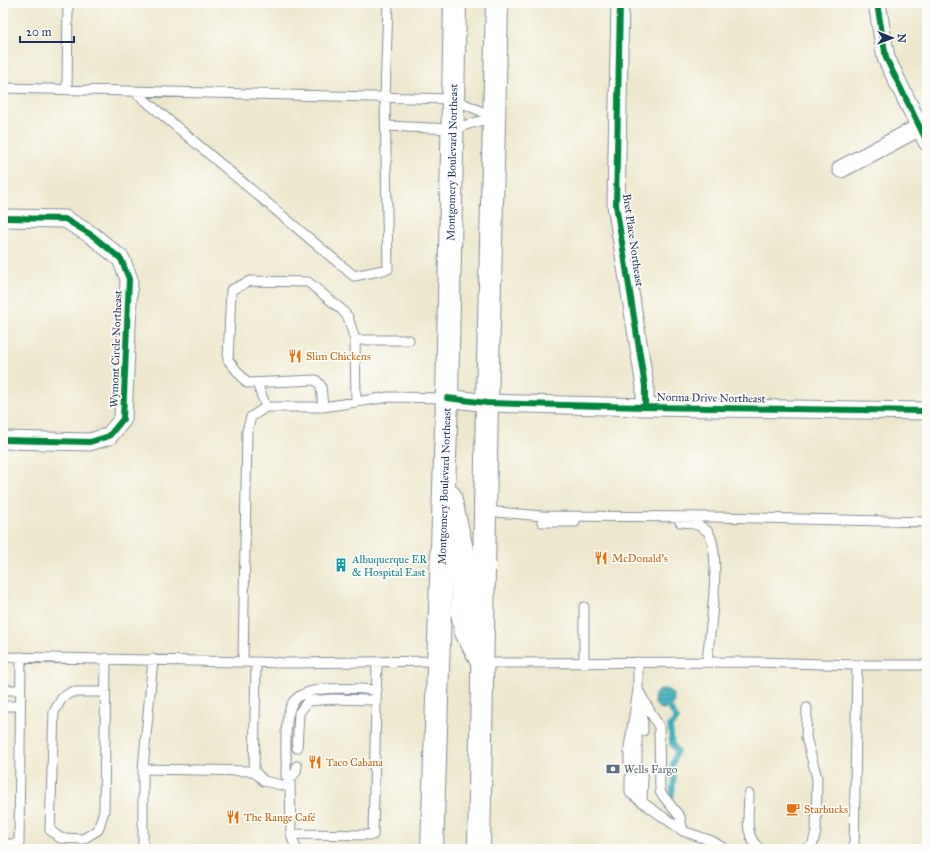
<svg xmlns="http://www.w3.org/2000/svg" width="930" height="852" viewBox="0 0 930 852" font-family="'IM FELL Great Primer',serif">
	<defs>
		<pattern id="water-rules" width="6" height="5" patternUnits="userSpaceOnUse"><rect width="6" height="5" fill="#41b0bc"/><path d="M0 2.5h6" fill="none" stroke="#36909c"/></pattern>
	</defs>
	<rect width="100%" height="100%" fill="#fdfcf7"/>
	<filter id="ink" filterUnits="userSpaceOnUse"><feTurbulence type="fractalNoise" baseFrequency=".025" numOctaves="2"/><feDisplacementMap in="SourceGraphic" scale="8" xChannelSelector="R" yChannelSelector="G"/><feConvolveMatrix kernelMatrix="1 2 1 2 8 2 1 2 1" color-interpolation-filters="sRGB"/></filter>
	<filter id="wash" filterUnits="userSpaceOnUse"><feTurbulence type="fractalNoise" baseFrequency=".012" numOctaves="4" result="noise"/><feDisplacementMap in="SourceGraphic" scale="16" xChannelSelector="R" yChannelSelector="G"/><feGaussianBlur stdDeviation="0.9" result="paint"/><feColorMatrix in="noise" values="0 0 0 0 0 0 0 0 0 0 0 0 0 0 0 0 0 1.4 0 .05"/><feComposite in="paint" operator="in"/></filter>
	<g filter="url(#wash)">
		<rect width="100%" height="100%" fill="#ede8cd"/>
		<!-- water -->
		<path fill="url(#water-rules)" stroke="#2e708d" d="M654 699a10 10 0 1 1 20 0a10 10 0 1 1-20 0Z"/>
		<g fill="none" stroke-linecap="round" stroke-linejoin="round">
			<!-- stream -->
			<path stroke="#41b0bc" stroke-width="5.5" d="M669,707L677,719L670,726L672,743L677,751L671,770L674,777L672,796"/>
		</g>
	</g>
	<g filter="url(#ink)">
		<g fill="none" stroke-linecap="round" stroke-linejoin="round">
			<!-- service casing -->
			<g stroke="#848c96" stroke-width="11">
				<path id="service" d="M3,88L453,99L494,117
					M67,90L68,3
					M134,91L354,276L388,269L385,97L388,3
					M386,126L452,129L494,117
					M355,340H409
					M257,383L266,407
					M323,407L321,386L316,380L247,383L228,360L231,290L250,281L308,282L341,309L348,317L355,340L356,402
					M485,511L542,516L715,517L927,522
					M542,522H575
					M680,522C689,522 702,525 708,532C723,553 709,635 707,662
					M584,607V663
					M3,657L291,663L437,661
					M243,662L247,431L251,417L266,407H323L389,397L447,398
					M638,662V690L659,727L660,792L680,817L683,831L712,841L725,849
					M483,663L754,662L857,665L854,849
					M857,665H927
					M3,690H20
					M105,692H71L62,698L54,712L50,830L60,838L83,839L98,830L104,811L106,658
					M642,699L643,731
					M3,706H20
					M297,748L299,713L308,701L332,699L376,700
					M637,761V723
					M629,762V748L638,690
					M297,766L296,772L290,779L291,834L373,835L377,662
					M143,769L254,771L264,781L290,787
					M254,771L256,662
					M643,775L642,802L683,831
					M637,776V790L638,793
					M630,778V793L642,802
					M290,779L286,776C287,754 283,726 291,706C300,682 356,689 377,690
					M749,794C749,812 743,839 761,849
					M291,834L296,849
					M3,844H19L21,657
					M143,849V769L153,659
					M805,849L812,846L816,832L817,778L806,737L807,708"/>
			</g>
			<!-- minor casing -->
			<g stroke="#848c96" stroke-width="19">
				<path id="minor" d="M620,3L616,205L645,386V407
					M877,3L886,58L927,142
					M841,169L918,128
					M3,218L65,219L93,236L121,259L129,279L123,419L109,436L90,442L3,440
					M447,398L487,403L645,407L927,411"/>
			</g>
			<!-- primary casing -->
			<g stroke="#848c96" stroke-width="24">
				<g id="primary">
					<path d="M450,496L463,554L462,613L466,632L482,662"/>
					<path id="s1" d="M432,849L447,398L455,3"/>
					<path d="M479,849L487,403L497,3"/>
				</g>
			</g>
			<!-- service -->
			<use href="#service" stroke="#fff" stroke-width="9"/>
			<!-- minor -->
			<use href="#minor" stroke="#fff" stroke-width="17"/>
			<!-- primary -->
			<use href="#primary" stroke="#fff" stroke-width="22"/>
			<!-- cycleway casing -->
			<g stroke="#fdfcf7" stroke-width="8">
				<path id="cycleway" d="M620,3L616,205L645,386V407
					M877,3L886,58L927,142
					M3,218L65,219L93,236L121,259L129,279L123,419L109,436L90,442L3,440
					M447,398L487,403L645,407L927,411"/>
			</g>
			<!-- cycleway -->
			<use href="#cycleway" stroke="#00873e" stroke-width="6"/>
		</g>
	</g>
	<!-- icons -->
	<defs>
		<g id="restaurant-bare" transform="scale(1.08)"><path d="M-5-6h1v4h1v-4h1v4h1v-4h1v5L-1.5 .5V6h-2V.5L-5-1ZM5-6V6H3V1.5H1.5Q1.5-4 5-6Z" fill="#e8710a" stroke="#fdfcf7" stroke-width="2.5" paint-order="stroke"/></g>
		<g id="building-bare" transform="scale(1.08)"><path d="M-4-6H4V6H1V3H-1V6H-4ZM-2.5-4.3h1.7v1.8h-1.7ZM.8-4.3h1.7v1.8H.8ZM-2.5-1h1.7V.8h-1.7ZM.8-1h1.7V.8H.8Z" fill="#0f9aa8" stroke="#fdfcf7" stroke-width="2.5" paint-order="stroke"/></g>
		<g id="bank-bare" transform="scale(1.08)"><path d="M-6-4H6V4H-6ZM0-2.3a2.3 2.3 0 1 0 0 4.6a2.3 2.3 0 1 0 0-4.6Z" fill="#5c6f8a" stroke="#fdfcf7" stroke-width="2.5" paint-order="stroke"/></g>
		<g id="cafe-bare" transform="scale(1.08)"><path d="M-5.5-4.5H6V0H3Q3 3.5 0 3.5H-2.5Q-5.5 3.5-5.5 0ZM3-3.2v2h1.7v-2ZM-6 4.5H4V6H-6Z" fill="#e8710a" stroke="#fdfcf7" stroke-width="2.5" paint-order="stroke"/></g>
	</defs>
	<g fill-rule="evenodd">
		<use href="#restaurant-bare" x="295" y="356"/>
		<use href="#restaurant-bare" x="601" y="558"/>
		<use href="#building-bare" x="341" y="565"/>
		<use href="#restaurant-bare" x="315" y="762"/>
		<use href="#bank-bare" x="613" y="769"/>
		<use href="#cafe-bare" x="793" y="809"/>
		<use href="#restaurant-bare" x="233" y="817"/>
	</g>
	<g text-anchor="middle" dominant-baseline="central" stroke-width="3.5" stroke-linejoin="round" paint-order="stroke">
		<!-- street labels -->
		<g font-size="11" fill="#1b2f5e" stroke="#fdfcf7">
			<text stroke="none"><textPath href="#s1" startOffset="687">Montgomery Boulevard Northeast</textPath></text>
			<text transform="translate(633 240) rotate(82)">Bret Place Northeast</text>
			<text transform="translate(116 349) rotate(-88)">Wymont Circle Northeast</text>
			<text transform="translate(711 398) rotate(1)">Norma Drive Northeast</text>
			<text stroke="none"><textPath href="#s1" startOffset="363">Montgomery Boulevard Northeast</textPath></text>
		</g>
		<!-- food labels -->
		<g font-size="11" fill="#c56008" stroke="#fdfcf7" text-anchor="start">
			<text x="306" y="356">Slim Chickens</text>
			<text x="612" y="558">McDonald's</text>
			<text x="326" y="762">Taco Cabana</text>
			<text x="804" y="809">Starbucks</text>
			<text x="244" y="817">The Range Café</text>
		</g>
		<!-- culture labels -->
		<g font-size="11" fill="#0d838f" stroke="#fdfcf7" text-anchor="start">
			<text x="352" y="559">Albuquerque ER<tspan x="352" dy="13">&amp; Hospital East</tspan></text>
		</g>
		<!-- service labels -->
		<g font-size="11" fill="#4e5e75" stroke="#fdfcf7" text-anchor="start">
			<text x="624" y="769">Wells Fargo</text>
		</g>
	</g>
	<!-- margin -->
	<rect width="930" height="852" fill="none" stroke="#fdfcf7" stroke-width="16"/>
	<!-- north arrow -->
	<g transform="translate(892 38) rotate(91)" stroke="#fdfcf7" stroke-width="3" paint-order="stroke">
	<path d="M0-3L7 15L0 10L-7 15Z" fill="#1b2f5e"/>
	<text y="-6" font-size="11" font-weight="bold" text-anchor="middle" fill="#1b2f5e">N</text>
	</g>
	<!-- scale -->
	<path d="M20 36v6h54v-6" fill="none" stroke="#1b2f5e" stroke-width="2"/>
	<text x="26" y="36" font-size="12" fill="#1b2f5e" stroke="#fdfcf7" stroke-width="3" paint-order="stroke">20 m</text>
</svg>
